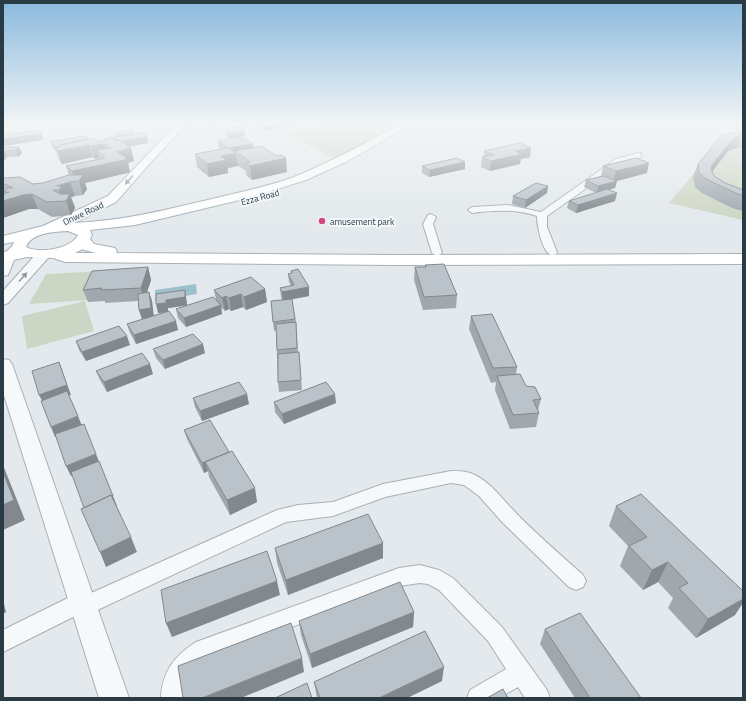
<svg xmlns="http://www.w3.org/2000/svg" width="746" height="701" viewBox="0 0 746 701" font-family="'Titillium Web',sans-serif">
	<rect width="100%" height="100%" fill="#e3e9ec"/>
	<!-- green -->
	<path fill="#cdd6c4" d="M332,123H402L336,159L283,132Z
		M736,123H743V220L669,203Z
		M102,271L89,300L29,304L46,274Z
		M85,301L94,331L27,349L22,316Z"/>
	<!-- water -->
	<path fill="#9dc1cc" d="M196,284L197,294L155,301V290Z"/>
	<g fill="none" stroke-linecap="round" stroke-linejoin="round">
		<!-- minor casing -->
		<g stroke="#a8b1b7" stroke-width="2">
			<path id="minor" d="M191,123H262L248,127L193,126L191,125Z
				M638,153H641V157L622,163L547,216V227L557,252L556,254L552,255C542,253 537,225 537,216C515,209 495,210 472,213L468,210L472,207L508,205L541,212L616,159Z
				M431,214L436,217L433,224L442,253L437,256L432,253L423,224L428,215Z
				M451,471C460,471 467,471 475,475C491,483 502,499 515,512C536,534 560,554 583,575L586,581L583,587L576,590L569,587L503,523L479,496L464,485L451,483L385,497L333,516L286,522L91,613L84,616L79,614L3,652V630L76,594L83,592L89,594L277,510L298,505L333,502L383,484Z
				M420,565L439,570L453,578L502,627L547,690L550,698H525L518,687L499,698H467L470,690L506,669L488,641L439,590L428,584L420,583L399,586L211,658C193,669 184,676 183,698H161C162,672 174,656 196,642L399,568Z"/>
		</g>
		<!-- tertiary casing -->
		<g stroke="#a8b1b7" stroke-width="2">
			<path id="tertiary" d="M19,243L24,244L26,247L15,258L8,275L3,276V255L14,244Z
				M43,251L48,252L50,255L48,258L8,303L3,305V291L38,252Z
				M3,359L9,360L12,364L129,698H99L3,392Z"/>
		</g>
		<!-- secondary casing -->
		<g stroke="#a8b1b7" stroke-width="2">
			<path id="secondary" d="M180,123H191L181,130L152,161L116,202L74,223C121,221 166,210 212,199C240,192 272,186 299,175C335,160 369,141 403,123H414L346,162L306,180L248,198L135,225L90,230L92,235L90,239L94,244L115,248L117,251L116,253L394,255L743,254V264L394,265L65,262L53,258L28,257L3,262V252L13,251L12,247L14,242L3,244V236L43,226L108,196L175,126ZM68,231L78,235C71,249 39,254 26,247C32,232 55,232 68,231ZM83,249L84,250L96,253H75Z"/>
		</g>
		<!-- minor -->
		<use href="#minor" fill="#f6f8fa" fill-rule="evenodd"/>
		<!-- tertiary -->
		<use href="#tertiary" fill="#f6f8fa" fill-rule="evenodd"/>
		<!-- secondary -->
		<use href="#secondary" fill="#fff" fill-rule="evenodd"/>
	</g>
	<!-- wall -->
	<path fill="#a0a8ae" d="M259,123H291L292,127H280L273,128V129L272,130L266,131L259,127Z
		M225,130L245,136L229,139L226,136Z
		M743,132V147L736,148L728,151L712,172L714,176L725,183L743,190V211L732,208L702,193L695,187L693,177L698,164Z
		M115,133L135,134L148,143L129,146L134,161L128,163L130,172L127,173L85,183L87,189L83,195L75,196L71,197L75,208L71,215L52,217L38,209H29L3,218V180L33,184L43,183L69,176L66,166L99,159V158L95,159L93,157L62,164L59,160L56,151L53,148L51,142L88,139L98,142L114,139L113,137L116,136Z
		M218,141L253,148L287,172L252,180L247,176L246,171L237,165L238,166L228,168V173L209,177L197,167L195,154L219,149Z
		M3,147H19L22,153L18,157H7L3,162Z
		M531,148L530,157L521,159L520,164L490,171L481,167L482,157H484V151Z
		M465,162V169L429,177L422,173V166Z
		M603,166L647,173L617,181L615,188L608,190L615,201L576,213L567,208L569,201L596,193L584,187L586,180L601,176Z
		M548,186L547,193L525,208L512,204L513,196Z
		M425,265L457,295L456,308L423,310L414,280L415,267H425Z
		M148,267L151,280L147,292H149L152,301L153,316L164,312L158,313L185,290L187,305L216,300L214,290L265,289L267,302L246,310L243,307L231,311L229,309L225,311L221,307L222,314L186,327L178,318L176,309L186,306L168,308V311L178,330L136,344L130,333L127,324L146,318L142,319L139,310L138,301L105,303V301L88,302L83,290Z
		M291,271L309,287V296L292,299L296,322L298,352H299L302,390L279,392L278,382L276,330L274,331L273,322L282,300L281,297L280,288L291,286L289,282L288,274L291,273Z
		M471,316L517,367L516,374L526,386L541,399L538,410L539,413L536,427L510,429L495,390L496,382L491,383L469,329Z
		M76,341L130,345L86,361L79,350Z
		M153,349L205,353L165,369L156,358Z
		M96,371L153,374L107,392L100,380Z
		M193,398L249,404L202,421L195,407Z
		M274,402L336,403L284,424L275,412Z
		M184,430L229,452L257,502L230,515L209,477L208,471L204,473L187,439Z
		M616,506L735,615L696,638L668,608L673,598L658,582L643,590L620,566L628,546L609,526Z
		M383,543V558L288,595L277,563L275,548Z
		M414,612L413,627L312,668L301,635L299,621Z
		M545,629L641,698H575L540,644Z
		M442,681L407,698H317L314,682Z"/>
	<!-- shaded-wall -->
	<path fill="#82888d" d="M271,123H279L280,127L273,128V129L272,130L266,131V125Z
		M312,123H323L312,125Z
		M41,130L43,140L3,146V139Z
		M245,130V136L229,139V133Z
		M134,132L135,138L147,136L148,143L121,148L117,135Z
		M740,135L736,148L728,151L707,178L712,165L733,139Z
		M92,142L105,144L109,156L97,150L99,158L95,159L91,146L89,145L93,157L62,164L58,151Z
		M253,144L254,156L235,151L238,166L228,168V173L209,177L207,164L221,156L229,148Z
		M19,147L22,153L18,157L16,150Z
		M131,148L134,161L128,163L130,172L127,173L85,183L87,189L83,195L79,181H75L72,171L117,152Z
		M531,148L530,157L521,159L520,164L490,171L491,161L515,151Z
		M5,151L7,157L3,162V153Z
		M286,158L287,172L252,180L250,166Z
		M465,162V169L429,177L430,170Z
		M649,163L647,173L613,182L616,171Z
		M617,181L615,188L597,193L598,186Z
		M70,182L75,196L71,197L75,208L71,215L66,201H62L57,186Z
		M548,186L547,193L525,208L526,200Z
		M617,193L615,201L576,213L578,205Z
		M32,194L38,209H29L3,218V198Z
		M148,267L151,280L144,301L141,288Z
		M309,287V296L283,301L282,292Z
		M265,289L267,302L246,310L244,297Z
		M185,290L187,305L168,308V312L158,313L156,304Z
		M149,292L152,301L154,317L142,319L139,310Z
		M241,294L243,307L231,311L229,298Z
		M226,296L229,309L225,311L222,298Z
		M221,305L222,314L186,327L184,318Z
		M176,321L178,330L136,344L134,335Z
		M127,336L130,345L86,361L82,352Z
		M203,344L205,353L165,369L163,360Z
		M59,362L71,395L44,404L39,395Z
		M150,364L153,374L107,392L104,382Z
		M247,394L249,404L202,421L200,411Z
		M335,394L336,403L284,424L282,414Z
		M78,416L82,426L55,437L51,427Z
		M229,452L231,461L205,462L208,471L204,473L202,463Z
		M96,454L100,464L71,476L66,466Z
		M3,465L25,520L3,530Z
		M255,488L257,502L230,515L227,500Z
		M113,496L117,506L88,518L84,508Z
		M131,537L137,552L106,567L100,552Z
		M383,543V558L288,595L286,580Z
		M668,562L658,582L643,590L652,570Z
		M277,581L280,595L172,637L166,623Z
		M743,599V603L735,615L696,638L708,619Z
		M3,600L6,612L3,614Z
		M414,612L413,627L312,668L310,654Z
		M302,658L304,672L241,698H202Z
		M444,667L442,681L407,698H379Z"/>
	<!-- building -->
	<path fill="#bac3ca" stroke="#82888d" d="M261,123H272L270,124H271L266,125Z
		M240,127L245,130L229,133L225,130Z
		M41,130V134L3,139V135Z
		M125,130L134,132L131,134L117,135L115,133Z
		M141,132L147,136L122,141L120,140H117L113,137L136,134Z
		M743,132V135H740L733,139L712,165L711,169L714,176L725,183L743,190V195L738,194L706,179L699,173L698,164L721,136L731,133Z
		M84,136L88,139L60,145L61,146L56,147L51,142Z
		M111,137L116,140H120L131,148L117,152L127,158L124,160L72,171L66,166L105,158L97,150L111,148L105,144L91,146L89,145L58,151L54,148L62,146L60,145L94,138L98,142Z
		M232,138L245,139L253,144L229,148L236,153L221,156L226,160L207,164L195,154L228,148L218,141Z
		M520,143L531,148L515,151L522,154L491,161L482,157L494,155L484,151Z
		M261,146L277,156L281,155L286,158L250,166L245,163L250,162L235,151Z
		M3,147H19L16,150L5,151L3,153Z
		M457,158L465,162L430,170L422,166Z
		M636,158L649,163L616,171L603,166Z
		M69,175H83L79,181L70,182L57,186H62L59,190H53L60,194H70L66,201L47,202L32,194L23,195L3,201V194L9,192H4L8,188H13L5,184H3V180L4,178L20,177L33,184L43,183Z
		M604,176L617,181L598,186L586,180Z
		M536,183L548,186L526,200L513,196Z
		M607,189L617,193L578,205L569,201Z
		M444,264L457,295L424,297L415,267H426L425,265Z
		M148,267L141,288L101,290L102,288L83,290L92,271Z
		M298,269L309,287L282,292L280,288L294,285L288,274L292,273L291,271Z
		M251,277L265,289L244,297L241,294L229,298L226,296L222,298L214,290Z
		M185,290V297L166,300V303L156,304V294Z
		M149,292L151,308L139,310L138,294Z
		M213,297L221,305L184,318L176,309Z
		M292,299L295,319L273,322L271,301Z
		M169,311L176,321L134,335L127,324Z
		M492,314L517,367L493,368L471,316Z
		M296,322L297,348L277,350L276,324Z
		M119,326L127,336L82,352L76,341Z
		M193,334L203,344L163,360L153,349Z
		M299,352L301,380L278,382V354Z
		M142,353L150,364L104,382L96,371Z
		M59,362L67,385L39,395L32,371Z
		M520,374L526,386L535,387L541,399L533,400L539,413L513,415L497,376Z
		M239,382L247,394L200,411L193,398Z
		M326,382L335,394L282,414L274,402Z
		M67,391L78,416L51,427L41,401Z
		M210,420L229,452L202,463L184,430Z
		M84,424L96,454L66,466L55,434Z
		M232,451L255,488L227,500L205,462Z
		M99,461L113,496H112L111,495L84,508L71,472Z
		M3,472L14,500L3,505Z
		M641,494L743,591V599L708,619L679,588L688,583L668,562L652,570L629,546L647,537L616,506Z
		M111,495L131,537L100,552L81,509Z
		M368,514L383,543L286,580L275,548Z
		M267,551L277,581L166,623L161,590Z
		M400,582L414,612L310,654L299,621Z
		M580,613L641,698H590L545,629Z
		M291,623L302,658L202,698H183L178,666Z
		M425,631L444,667L379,698H320L314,682Z
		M307,683L312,698H275Z
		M503,689L508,698H487Z"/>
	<!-- one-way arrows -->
	<defs><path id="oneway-solid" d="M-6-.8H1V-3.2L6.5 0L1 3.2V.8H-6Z"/></defs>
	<use fill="#949da2" href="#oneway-solid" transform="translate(129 180) rotate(132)"/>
	<use fill="#909aa0" href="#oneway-solid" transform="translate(23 277) rotate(-48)"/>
	<!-- sky -->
	<linearGradient id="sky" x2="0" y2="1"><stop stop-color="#8ab9dd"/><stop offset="0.56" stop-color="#f2f5f6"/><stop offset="1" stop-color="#f2f5f6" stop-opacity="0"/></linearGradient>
	<rect width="746" height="221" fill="url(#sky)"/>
	<!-- markers -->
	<circle fill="#d34580" stroke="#f3f7f9" stroke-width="1.5" cx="322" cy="221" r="4"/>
	<g text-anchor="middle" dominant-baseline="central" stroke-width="4" stroke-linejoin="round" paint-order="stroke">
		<!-- far-street labels -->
		<g font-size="9" fill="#2a3b45" stroke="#f3f7f9">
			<text transform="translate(260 197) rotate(-15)">Ezza Road</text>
			<text transform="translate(83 213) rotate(-25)">Onwe Road</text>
		</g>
		<!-- far-poi labels -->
		<g font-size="9" fill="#2a3b45" stroke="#f3f7f9" text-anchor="start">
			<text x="330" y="221">amusement park</text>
		</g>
	</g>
	<!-- border -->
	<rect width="746" height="701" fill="none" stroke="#2a3b45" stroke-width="8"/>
</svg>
